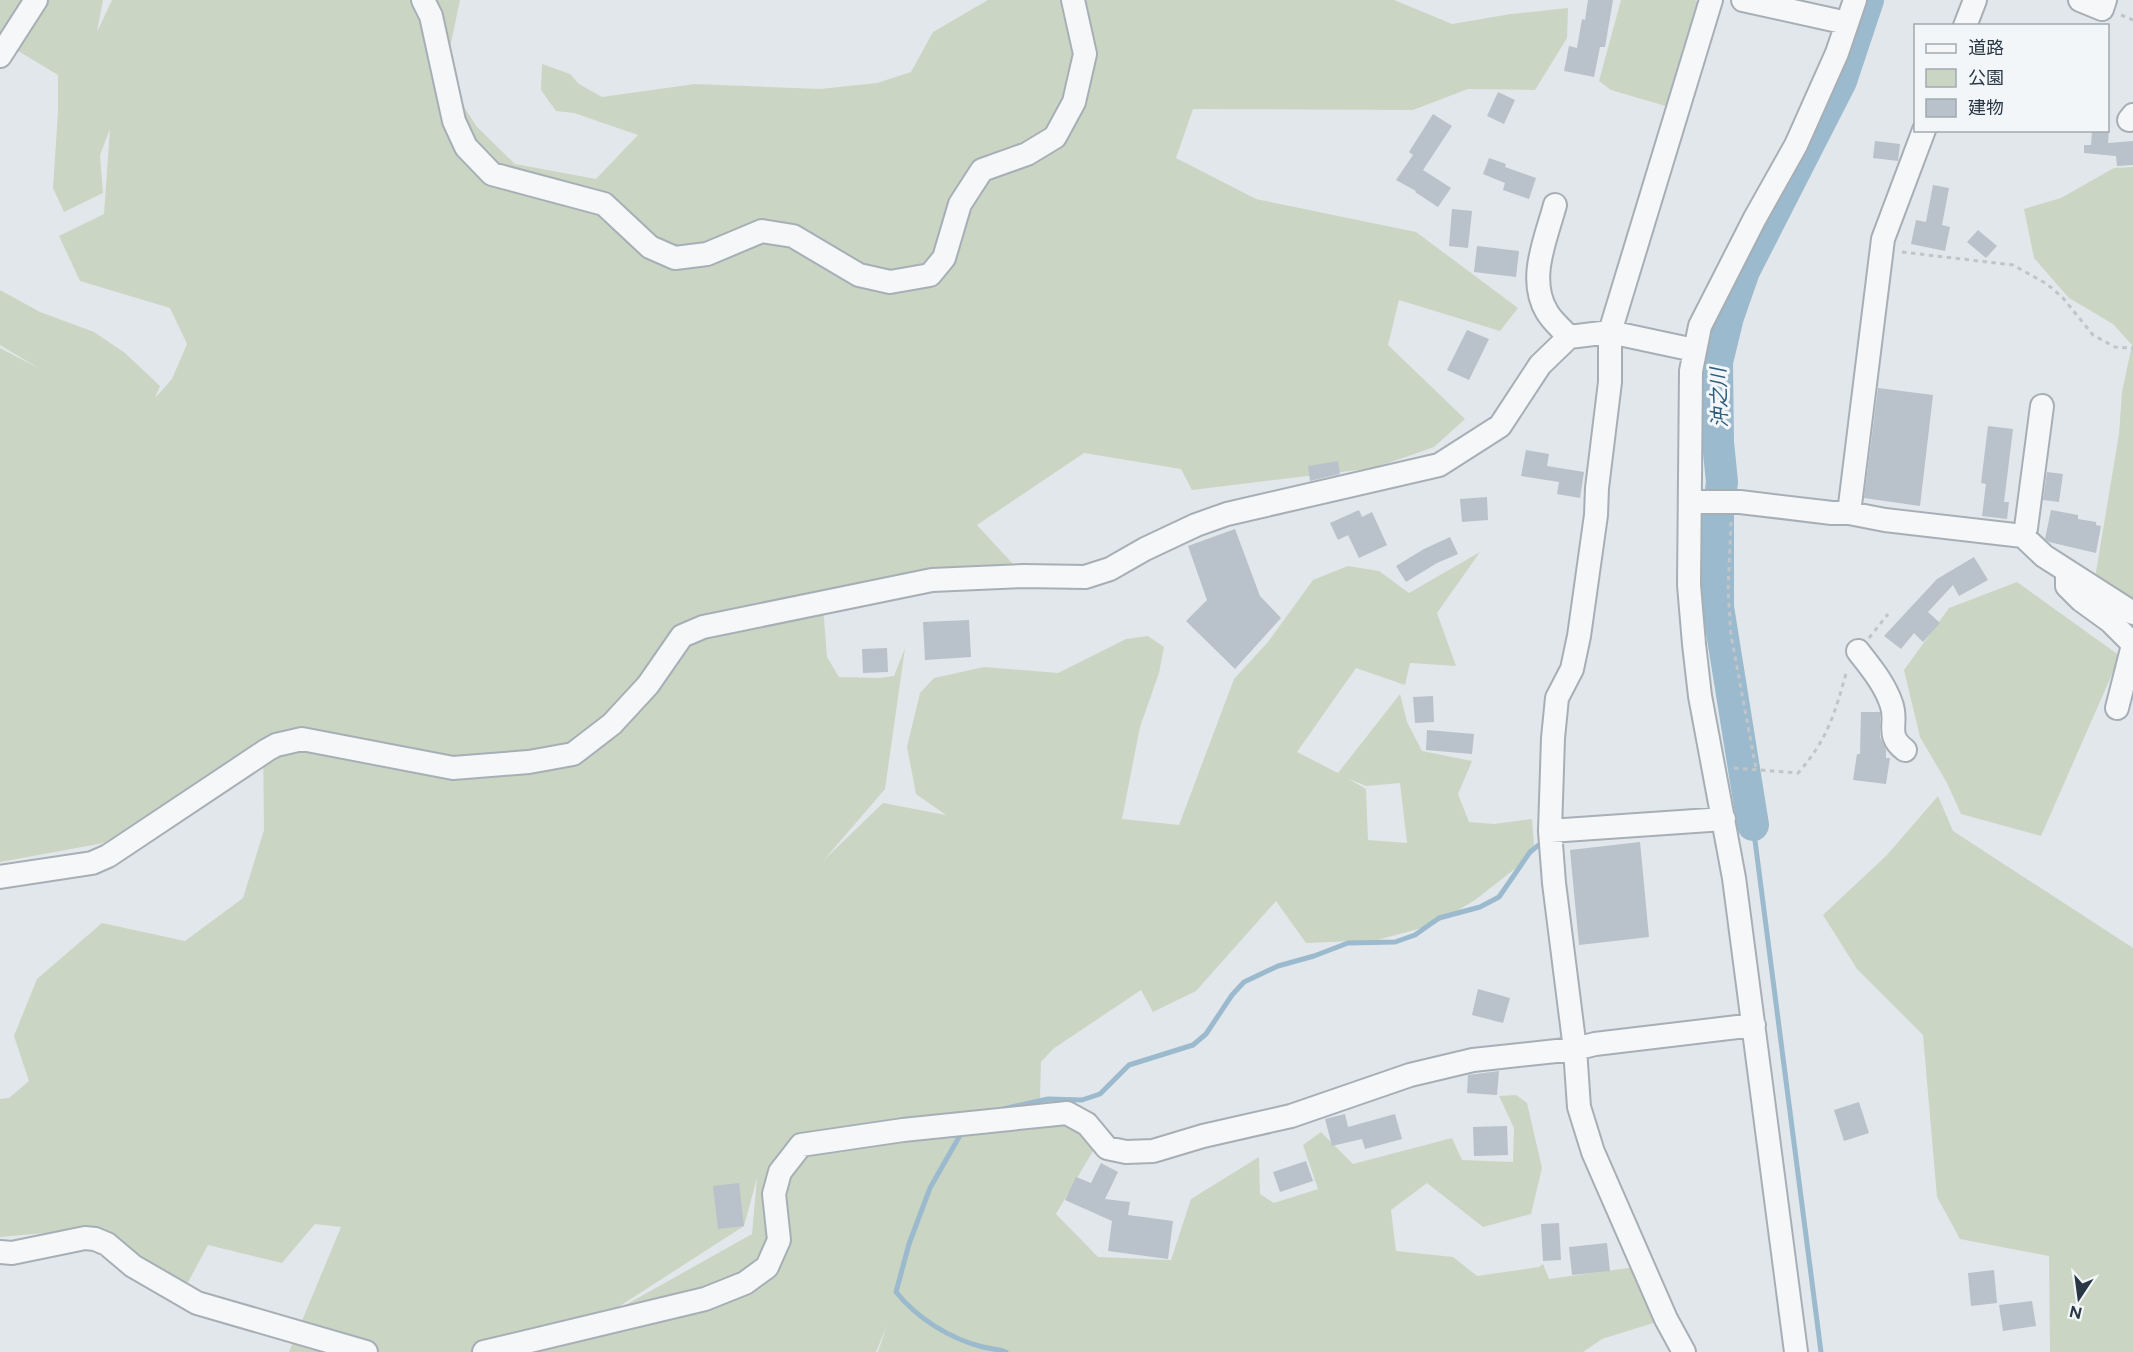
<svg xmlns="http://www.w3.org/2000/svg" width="2133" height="1352" viewBox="0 0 2133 1352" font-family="Figtree,'Noto Sans JP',sans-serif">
	<rect width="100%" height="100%" fill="#e2e7eb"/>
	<!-- green -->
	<path fill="#cad6c3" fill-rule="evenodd" d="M0,0H103L97,32L112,0H460L444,76L477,127L515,164L596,179L638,135L574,113L556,111L541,90L542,64L570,74L579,84L602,97L695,84L820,89L877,83L911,72L933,32L988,0H1072L1080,29L1085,0H1394L1452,24L1511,14L1568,8L1567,38L1535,90L1468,89L1413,110L1193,109L1176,158L1256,199L1416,232L1518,308L1500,331L1399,300L1388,345L1465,419L1434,447L1374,468L1192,490L1181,469L1084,453L977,525L1024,576L823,606L827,657L839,677L879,678L894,676L905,648L885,789L824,860L883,803L946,815L916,794L907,747L920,693L934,678L984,667L1058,673L1126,639L1148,636L1164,647L1159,673L1140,727L1122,819L1179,825L1234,679L1268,642L1313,580L1348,566L1379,571L1409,593L1480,552L1437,613L1456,666L1410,663L1405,685L1356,668L1297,752L1338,773L1400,694L1407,722L1422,751L1472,761L1458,794L1469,822L1494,824L1532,819L1534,845L1516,868L1475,900L1433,925L1377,940L1306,943L1276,901L1196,991L1153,1012L1141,990L1053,1049L1041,1062L1040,1097L1047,1108L1100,1139L1056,1214L1098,1257L1171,1260L1191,1199L1259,1157L1260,1194L1274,1203L1318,1189L1303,1145L1321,1132L1353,1164L1452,1138L1462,1160L1513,1162L1514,1128L1499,1096L1516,1095L1527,1103L1542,1168L1531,1214L1483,1227L1427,1183L1391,1210L1396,1251L1453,1257L1477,1276L1539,1267L1543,1264L1549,1279L1643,1266L1666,1319L1602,1339L1583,1352H878L887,1325L876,1352H289L341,1227L315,1224L282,1263L208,1245L186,1286L180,1285L102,1228L0,1237V1099L9,1098L29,1081L14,1036L37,979L102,923L185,941L243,898L264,830L263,740L104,843L0,862V348L40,369L0,345V290L40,312L94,332L125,353L160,386L155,398L172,379L187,344L170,308L80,281L59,236L104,214L110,129L100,155L103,193L64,212L53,188L58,112V75L15,49L0,64ZM1347,778L1366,786L1400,783L1407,843L1368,840L1366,789ZM757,1178L752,1234L595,1322L744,1226Z
		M1621,0H1694L1701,2L1669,107L1611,90L1599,81Z
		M2133,167V602L2095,578L2119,434L2122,392L2132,345L2113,324L2069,298L2034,258L2024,209L2061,198L2114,168Z
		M2017,582L2120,656L2041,836L1961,814L1947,783L1920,737L1904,670L1949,608Z
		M1938,796L1953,831L2133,948V1352H2050L2049,1256L1960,1239L1937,1197L1923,1035L1857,969L1823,915L1887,855Z"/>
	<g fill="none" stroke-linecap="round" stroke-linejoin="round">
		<!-- stream -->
		<path stroke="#9bbacd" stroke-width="5" d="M1730,827L1753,825L1821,1352
			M1003,1109L1048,1099L1082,1100L1100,1094L1129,1065L1193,1045L1206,1034L1232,995L1244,982L1278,966L1314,956L1348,943L1395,942L1415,935L1439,918L1480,907L1499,897L1530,852L1545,840
			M963,1130L930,1188L909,1244L896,1292C917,1318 950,1339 983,1347C991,1349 998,1349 1006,1352"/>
		<!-- river -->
		<path stroke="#9bbacd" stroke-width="32" d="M1753,825L1718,607V513L1722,482L1718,442L1717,362L1728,317L1744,271L1841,81L1868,0"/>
	</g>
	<!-- building -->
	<path fill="#b9c1ca" d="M1588,0H1613L1605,47H1600L1594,77L1564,71L1569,46L1577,48L1582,19L1585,20Z
		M1498,92L1515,100L1504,124L1487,116Z
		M1433,114L1452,126L1423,170L1451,188L1438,207L1415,192L1416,191L1396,180L1413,155L1409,152Z
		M2092,130H2109L2108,143L2133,141V165L2117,166L2116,156L2084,153V145H2091Z
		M1875,141L1900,144L1898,161L1873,158Z
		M1489,158L1506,164L1505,167L1536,178L1529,199L1503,190L1505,183L1483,174Z
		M1933,185L1949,188L1942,225L1950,227L1945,251L1911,244L1916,220L1926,222Z
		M1452,209L1472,211L1468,248L1449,246Z
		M1978,230L1997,246L1986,258L1967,242Z
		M1477,246L1519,251L1516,277L1474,272Z
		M1467,330L1489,339L1469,380L1447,370Z
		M1878,388L1933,395L1920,506L1864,498Z
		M1988,426L2013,429L2004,502H2009L2007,519L1982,516L1986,484L1981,483Z
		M1526,450L1549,454L1547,466L1584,472L1580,498L1557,494L1559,482L1521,476Z
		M1338,461L1340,474L1310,481L1308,466Z
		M2047,472L2063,474L2059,502L2043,500Z
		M1487,497L1488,520L1462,522L1460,499Z
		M1359,510L1362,517L1372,512L1387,545L1359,558L1348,535L1338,540L1330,523Z
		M2051,510L2078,515V519L2096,522V525L2101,526L2096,553L2049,542L2045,539Z
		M1235,529L1260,596L1281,618L1235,669L1186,621L1207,600L1188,546Z
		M1450,537L1458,554L1437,563L1406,582L1396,566L1424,549Z
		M1974,557L1988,580L1959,596L1953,585L1928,612L1940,623L1923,642L1914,633L1901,649L1884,636L1937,579Z
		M969,620L971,657L925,660L923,622Z
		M887,648L888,672L863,673L862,649Z
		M1433,696L1434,722L1415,723L1413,697Z
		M1861,712H1880V737L1886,750V758H1890L1886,784L1853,780L1857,754H1860Z
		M1427,730L1474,734L1472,754L1426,750Z
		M1640,842L1649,937L1579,945L1570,850Z
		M1478,989L1510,998L1503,1023L1472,1015Z
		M1499,1071L1497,1095L1467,1093L1468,1075Z
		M1859,1102L1869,1133L1844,1141L1834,1110Z
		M1345,1114L1348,1127L1395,1114L1402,1139L1365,1149L1362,1139L1332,1146L1325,1119Z
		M1507,1126L1508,1155L1474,1156L1473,1127Z
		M1306,1161L1313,1181L1280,1192L1273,1172Z
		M1101,1163L1118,1172L1105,1199L1130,1202L1128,1215L1173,1221L1168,1259L1108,1251L1112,1221L1065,1200L1076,1177L1091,1183Z
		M739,1183L744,1226L718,1229L713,1186Z
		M1559,1223L1561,1260L1543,1261L1541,1224Z
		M1607,1243L1610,1271L1572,1275L1569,1247Z
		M1994,1270L1997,1303L1971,1306L1968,1273Z
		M2032,1301L2036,1326L2003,1331L1999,1305Z"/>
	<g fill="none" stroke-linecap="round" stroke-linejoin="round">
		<!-- minor casing -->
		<g stroke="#a7afb6" stroke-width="26">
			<path id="minor" d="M423,0L431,16L454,121L466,147L492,174L604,204L650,247L675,258L707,254L762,231L793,236L859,275L890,282L930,275L944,258L960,204L982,170L1027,154L1055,137L1074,102L1085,54L1073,0
				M1743,0L1847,23
				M2080,0L2102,9L2105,0
				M1965,26L1975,0
				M0,56L36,0
				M2129,120L2133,115
				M1555,205C1546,239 1527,279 1547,312C1552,321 1562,329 1569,337
				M1690,502H1740L1832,513H1849L1885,520L2023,536L2044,556L2133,613
				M1849,513L1883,239L1924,130
				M2023,536L2026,528L2042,406
				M2067,571V586L2081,600L2110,621L2133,644
				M1858,651C1871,668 1884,683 1891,703C1899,723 1884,734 1905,750
				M2117,708L2133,645
				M1550,831L1724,819
				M0,877L92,863L108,856L267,750L276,745L302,739L453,768L529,762L573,754L612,724L648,685L682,636L703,627L932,580L1024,576L1085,577L1110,569L1145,549L1196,525L1227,514L1439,465L1500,426L1540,365L1569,337L1610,332L1694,350
				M0,1252L12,1253L85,1238L95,1239L107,1244L133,1266L197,1303L366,1352
				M484,1352L705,1299L745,1283L767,1267L779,1240L774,1194L780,1172L801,1145L903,1130L1067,1113L1087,1124L1107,1148L1126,1152L1153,1151L1203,1136L1291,1116L1410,1075L1473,1060L1575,1049L1595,1044L1754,1025
				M1684,1352L1666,1319L1593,1152L1579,1107L1575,1049L1554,883L1550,831L1553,738L1557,698L1572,669L1579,636L1596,515L1597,488L1610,382V332L1711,0
				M1796,1352L1734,878L1700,696L1694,644L1689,585L1691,371L1700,326L1755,218L1796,145L1837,53L1855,0"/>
		</g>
		<!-- path -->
		<path stroke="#c0c5ca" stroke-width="3" stroke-dasharray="4.5 4.5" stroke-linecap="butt" d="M2121,15L2133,20
			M1902,252L2013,265L2047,284L2063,298L2093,335L2115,347L2133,348
			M1731,522L1728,590L1731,635L1756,769
			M1869,638L1888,614
			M1734,768L1798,773C1828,739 1835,713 1847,670"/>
		<!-- minor -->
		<use href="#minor" stroke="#f5f7f9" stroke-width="22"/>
	</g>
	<g text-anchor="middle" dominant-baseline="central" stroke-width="6" stroke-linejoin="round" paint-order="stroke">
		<!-- water labels -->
		<g font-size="20" font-style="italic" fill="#305c7b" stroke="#f2f6f8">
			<text transform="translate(1719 398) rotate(-92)">沖之川</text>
		</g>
	</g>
	<!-- legend -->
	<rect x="1914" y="24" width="195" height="108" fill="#f2f6f8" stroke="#a2aab0" stroke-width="1.5"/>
	<rect x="1926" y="44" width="30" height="9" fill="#f5f7f9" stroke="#a2aab0" stroke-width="1.5"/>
	<text x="1968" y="54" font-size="18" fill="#293745">道路</text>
	<rect x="1926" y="69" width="30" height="18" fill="#cad6c3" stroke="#a2aab0" stroke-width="1.5"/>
	<text x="1968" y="84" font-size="18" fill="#293745">公園</text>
	<rect x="1926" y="99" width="30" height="18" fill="#b9c1ca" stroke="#a2aab0" stroke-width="1.5"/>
	<text x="1968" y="114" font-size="18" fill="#293745">建物</text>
	<!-- north arrow -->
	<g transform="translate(2079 1298) rotate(193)" stroke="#f2f6f8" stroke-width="4.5" paint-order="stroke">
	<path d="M0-4.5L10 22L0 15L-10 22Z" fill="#293745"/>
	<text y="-9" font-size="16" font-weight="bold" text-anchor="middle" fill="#293745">N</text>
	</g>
</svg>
